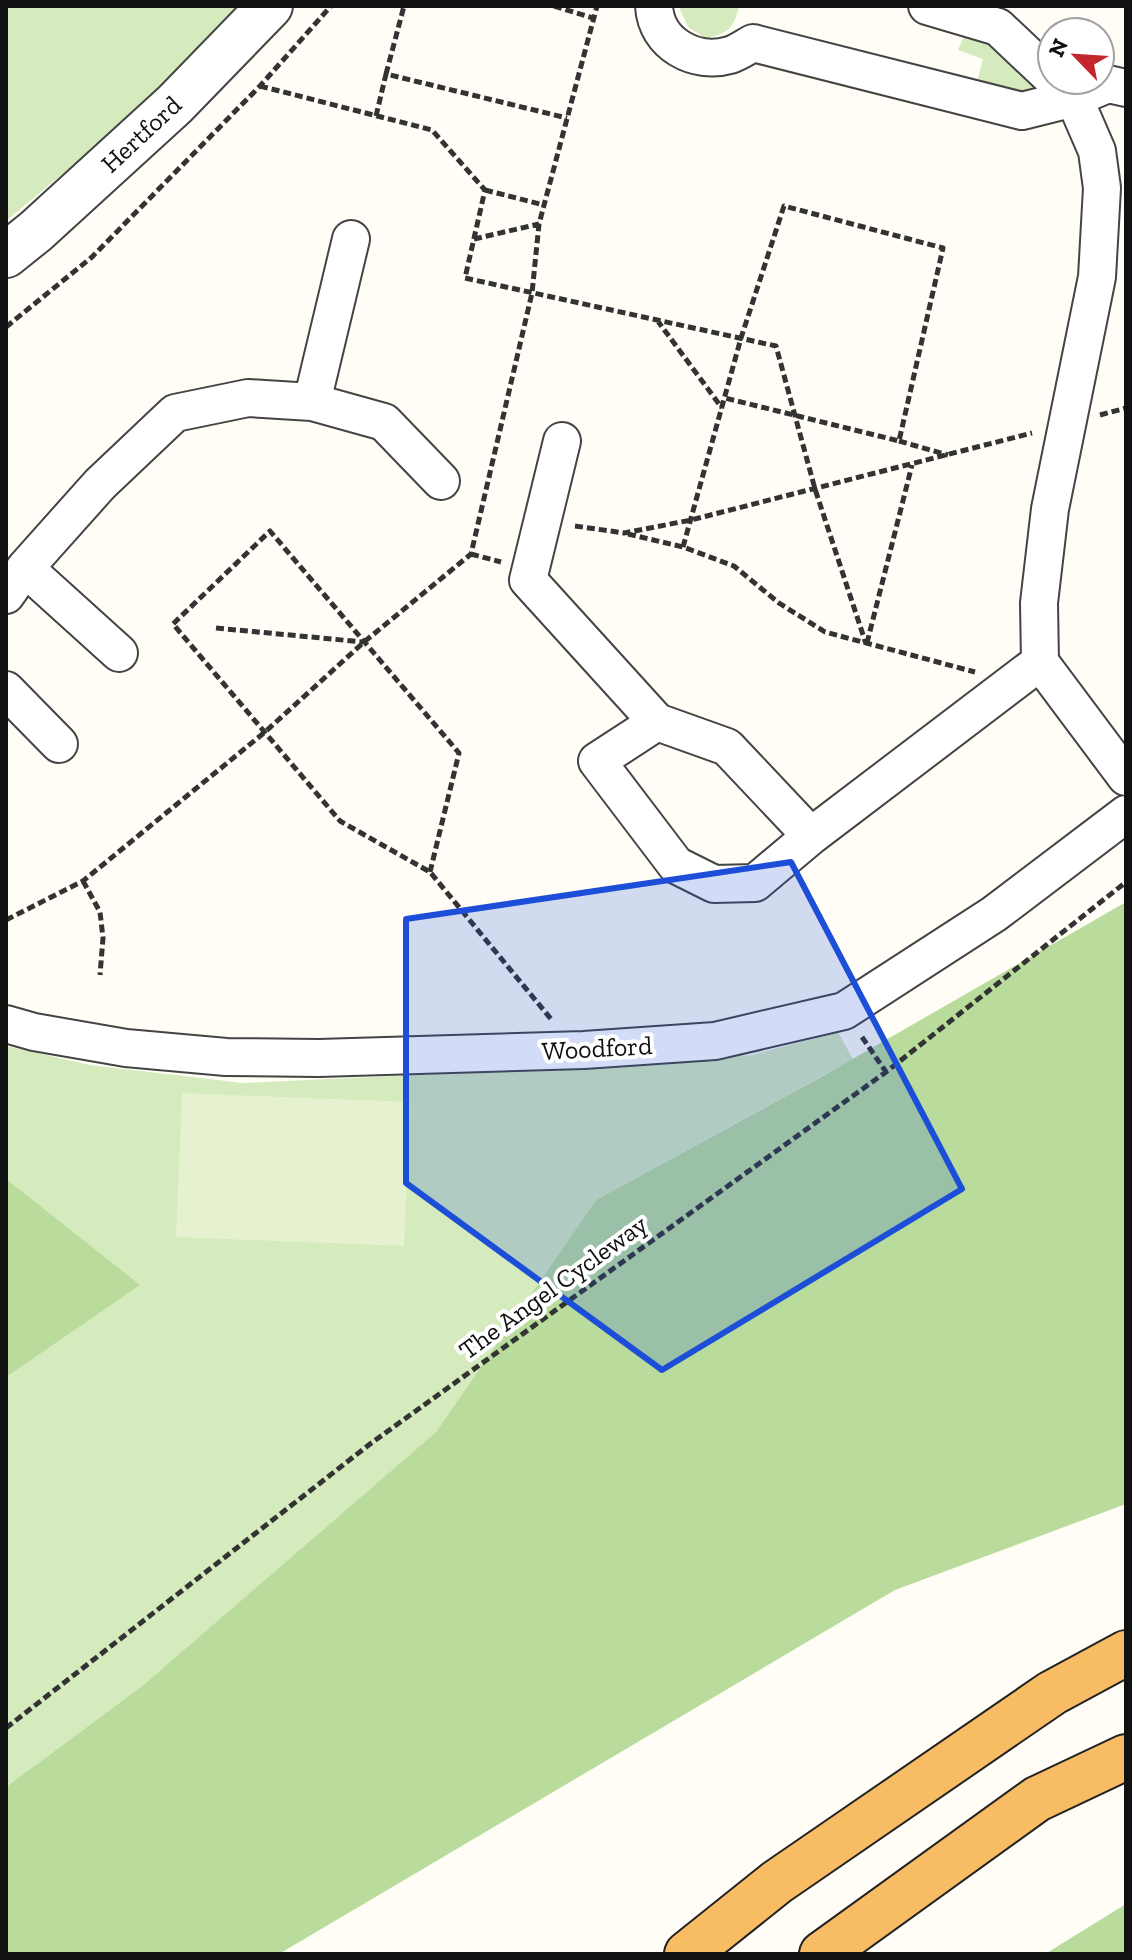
<svg xmlns="http://www.w3.org/2000/svg" width="1132" height="1960" viewBox="0 0 1132 1960" font-family="'Zilla Slab',serif">
	<rect width="100%" height="100%" fill="#fffdf5"/>
	<!-- green -->
	<path fill="#d5ebbd" d="M6,6H239L238,15L89,152L6,221Z
		M681,6H739C734,28 728,34 705,38L688,27L680,10Z
		M965,34L996,46L1036,87L1025,92L977,81L983,59L958,50Z
		M838,1032L853,1059L596,1200L436,1432L142,1686L6,1787V1046L90,1065L243,1083L588,1067L752,1055Z"/>
	<!-- forest -->
	<path fill="#b9dc9c" d="M1126,902V1504L895,1590L279,1954H6V1787L142,1686L436,1432L596,1200L823,1076Z
		M6,1179L140,1285L6,1377Z
		M1126,1904V1954H1045Z"/>
	<!-- pitch -->
	<path fill="#e6f2cf" d="M182,1093L410,1102L404,1246L176,1237Z"/>
	<g fill="none" stroke-linecap="round" stroke-linejoin="round">
		<!-- minor casing -->
		<g stroke="#444" stroke-width="40">
			<path id="minor" d="M654,6C656,44 695,65 730,55C737,53 746,47 753,43L1022,111L1074,98L1108,84L1126,88
				M927,6L998,27L1052,78
				M1055,80L1074,98L1097,151L1102,188L1097,277L1050,509L1039,603L1040,662L1126,777
				M312,402L351,239
				M562,441L528,580L657,722L727,747L811,836
				M25,568L119,653
				M6,595L25,568L100,484L175,413L248,398L312,402L384,422L441,481
				M6,690L59,744
				M657,722L597,761L676,865L714,884L755,883L811,836L1040,662
				M6,1024L34,1032L126,1048L226,1057L319,1058L584,1050L715,1041L844,1011L994,914L1126,814"/>
		</g>
		<!-- tertiary casing -->
		<g stroke="#444" stroke-width="48">
			<path id="tertiary" d="M6,255L36,231L175,104L270,6"/>
		</g>
		<!-- trunk casing -->
		<g stroke="#222" stroke-width="48">
			<path id="trunk" d="M687,1954L777,1882L1052,1693L1126,1653
				M822,1954L1037,1799L1126,1757"/>
		</g>
		<!-- path -->
		<path stroke="#333" stroke-width="5" stroke-dasharray="8 4" stroke-linecap="butt" d="M554,6L593,18
			M386,74L404,6
			M260,86L432,130L485,190L465,278L776,346L815,489L866,644
			M376,116L386,74L567,118
			M485,190L544,205
			M474,239L539,224
			M657,320L722,408
			M6,327L92,257L260,86L331,6
			M1100,415L1126,408
			M899,441L948,455
			M575,526L624,533L691,520L1032,433
			M628,534L683,547L734,566L779,603L825,632L975,672
			M683,547L741,338L784,206L943,248L899,441L725,398
			M471,554L501,562
			M216,628L363,642
			M867,643L912,465
			M430,872L459,753L270,531L173,624L340,821L430,872L551,1019
			M83,881L100,912L103,938L100,975
			M6,920L83,881L265,732L364,642L471,554L532,293L539,224L597,6
			M862,1037L886,1072
			M6,1728L370,1444L886,1072L1126,882"/>
		<!-- minor -->
		<use href="#minor" stroke="#fff" stroke-width="36"/>
		<!-- tertiary -->
		<use href="#tertiary" stroke="#fff" stroke-width="44"/>
		<!-- trunk -->
		<use href="#trunk" stroke="#f7bc64" stroke-width="44"/>
	</g>
	<!-- marked area -->
	<path fill="#1d4ed8" fill-opacity="0.2" stroke="#1d4ed8" stroke-width="6" stroke-linejoin="round" d="M791,862L962,1189L662,1370L406,1183V919Z"/>
	<g text-anchor="middle" dominant-baseline="central" stroke-width="8" stroke-linejoin="round" paint-order="stroke">
		<!-- street labels -->
		<g font-size="26" fill="#111" stroke="#fff">
			<text transform="translate(141 134) rotate(-43)">Hertford</text>
			<text transform="translate(597 1048) rotate(-3)">Woodford</text>
			<text transform="translate(553 1287) rotate(-36)">The Angel Cycleway</text>
		</g>
	</g>
	<!-- border -->
	<rect width="1132" height="1960" fill="none" stroke="#111111" stroke-width="16"/>
	<!-- north arrow -->
	<g transform="translate(1076 56) rotate(295)"><circle r="38" fill="#ffffff" stroke="#a0a0a0" stroke-width="2"/>
	<path d="M0-6L14 30L0 20L-14 30Z" fill="#c4262e"/>
	<text y="-12" font-size="22" font-weight="bold" text-anchor="middle" fill="#111111">N</text>
	</g>
</svg>
